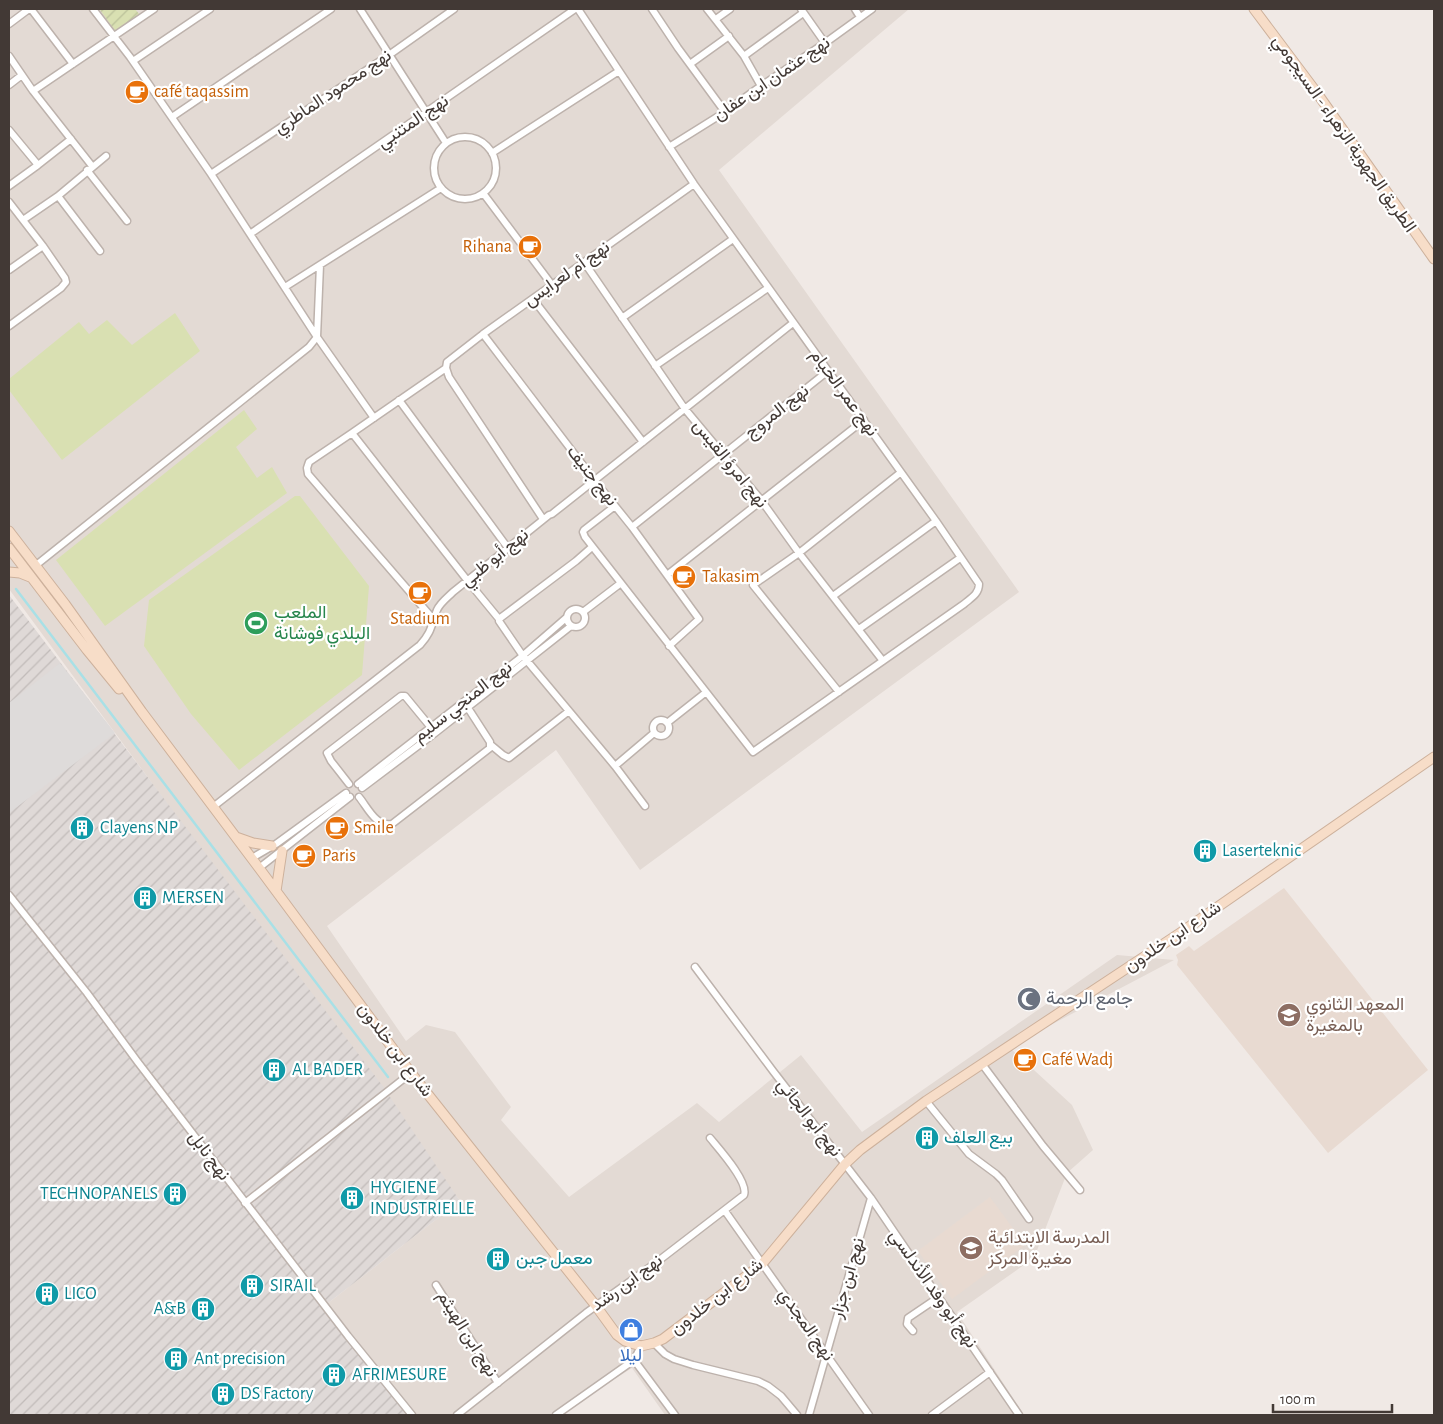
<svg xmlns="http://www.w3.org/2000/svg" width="1443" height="1424" viewBox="0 0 1443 1424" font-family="'Alegreya Sans',Vazirmatn,sans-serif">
	<defs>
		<pattern id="industrial-furrows" width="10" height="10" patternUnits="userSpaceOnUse" patternTransform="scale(1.25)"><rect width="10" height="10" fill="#dfd9d7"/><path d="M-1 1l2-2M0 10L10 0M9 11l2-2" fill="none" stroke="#c1bbb9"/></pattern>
		<pattern id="garden-furrows" width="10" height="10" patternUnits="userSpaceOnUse" patternTransform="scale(1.25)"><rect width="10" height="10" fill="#d9e0b2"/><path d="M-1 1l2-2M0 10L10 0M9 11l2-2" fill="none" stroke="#bbc19a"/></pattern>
	</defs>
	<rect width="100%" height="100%" fill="#f0e9e5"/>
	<!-- residential -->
	<path fill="#e3dad4" d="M9,9H909L719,170L1019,592L640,870L556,750L327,926L406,1041L426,1025L455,1032L511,1107L501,1120L569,1197L697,1103L719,1122L801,1055L862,1132L1117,955L1174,960L1009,1047L1072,1105L1093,1150L1067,1173L1034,1258L957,1312L1024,1415H665L632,1368L557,1415H412L323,1307L460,1201L9,589Z"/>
	<!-- industrial -->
	<path fill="url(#industrial-furrows)" d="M9,595L382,1085L460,1201L323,1307L358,1353L416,1415H9Z"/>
	<!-- education -->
	<path fill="#e8dad1" d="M1284,888L1428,1070L1328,1153L1177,965L1178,960L1176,955L1189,946L1194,951Z
		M990,1197L1025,1245L952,1299L918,1251Z"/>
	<!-- grass -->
	<path fill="#d9e0b2" d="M175,313L200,351L62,460L9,390V379L79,322L89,334L107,320L132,345Z
		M244,410L257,429L236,447L257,478L272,467L287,493L105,626L56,560Z
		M295,496H300L369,586L362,675L239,770L191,714L144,646L149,600Z"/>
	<!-- garden -->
	<path fill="url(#garden-furrows)" d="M102,9H135L140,15L116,32L100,10Z"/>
	<!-- parking -->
	<path fill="#dedbda" d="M60,663L115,733L9,813V703Z"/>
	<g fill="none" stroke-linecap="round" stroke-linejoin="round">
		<!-- stream -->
		<path stroke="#a8e0e6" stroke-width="2.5" d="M16,589L388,1077"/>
		<!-- street casing -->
		<g stroke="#bdb2ac" stroke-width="9">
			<path id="street" d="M31,9L73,64
				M360,9L446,143
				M578,9L694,184L936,521L979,584C979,594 971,598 964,604L753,752L585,537L583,532L584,530L615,506
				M652,9L678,48L725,112
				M707,9L744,56L761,86
				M801,9L825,43
				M855,9L860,17
				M716,19L730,9
				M9,24L29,9
				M9,56L33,91L92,166
				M744,56L803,13
				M133,61L210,9
				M690,64L729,36
				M9,85L22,75
				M33,91L154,9
				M172,117L331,9
				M9,130L38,165
				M434 168a31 31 0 1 1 62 0a31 31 0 1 1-62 0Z
				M669,147L725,112L761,86L825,43L872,9
				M492,153L619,71
				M87,170L127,221
				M211,174L389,55L454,9
				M9,186L38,165L71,139
				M483,193L552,285
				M58,196L100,251
				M9,202L43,246L65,278L66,282L61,288L9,326
				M23,220L58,196L106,156
				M250,234L575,9
				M584,262L685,409L761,500L799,553L883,661
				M320,265L317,337L374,418
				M9,270L43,246
				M285,287L441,188
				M533,299L643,442
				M622,318L733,239
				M483,334L595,481L632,527L699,619L669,646
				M655,366L768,288
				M399,400L508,548
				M352,433L446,368
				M543,519L449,377L446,368L447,362L483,334L694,184
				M632,527L828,371
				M592,547L576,561L499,619V621L523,656L615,766L645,806
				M35,566L309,347L317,337L211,174L130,57L93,9
				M667,575L864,420
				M833,596L936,521
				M567 618a9 9 0 1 1 18 0a9 9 0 1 1-18 0Z
				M583,612L621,583
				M434,620L308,474L307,468L309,462L352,433L467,580L499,619
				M859,629L960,558
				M839,692L753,585L799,553L900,473
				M653 728a8 8 0 1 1 16 0a8 8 0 1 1-16 0Z
				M667,723L705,693
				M491,745L503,755L509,758L569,711
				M615,766L654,733
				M349,784L331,761L327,753L401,696H405L433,730
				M358,784L520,658L566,618
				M362,788L435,733L571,626
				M359,797C368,808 376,827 392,824L490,748V742L468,708
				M213,807L420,645C432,632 431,625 437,610C440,603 447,598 453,592L549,515L552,514L793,323
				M252,858L276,844L346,793
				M259,868L350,797
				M9,895L87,993L137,1061L348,1336L412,1415
				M695,967L773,1071L871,1198L1019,1415
				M982,1064L1043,1146L1080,1190
				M926,1101L969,1154L996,1174L1002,1180L1029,1219
				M245,1203L411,1073
				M725,1211L869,1415
				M436,1285L498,1383
				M913,1331L907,1324L908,1318L939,1297
				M654,1343L665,1354L674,1359L693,1365L758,1381L768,1386L781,1396L797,1415
				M641,1346L634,1360L675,1415
				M457,1415L586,1313L653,1265L744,1195C749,1182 719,1149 710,1138
				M556,1415L634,1360
				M809,1415L871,1198
				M932,1415L990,1372"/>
		</g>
		<!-- secondary casing -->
		<g stroke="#cdb19c" stroke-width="11">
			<path id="secondary" d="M1254,9L1317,93L1434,259
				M9,531L65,604L142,712L259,868L411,1073L596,1306L617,1335L625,1341L634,1344L641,1346L654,1343L663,1339L762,1264L845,1164L860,1150L926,1101L1180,933L1434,757
				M9,548L87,650L119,689
				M9,572L20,573L30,577
				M236,837L253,843L272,846
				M276,891L282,851"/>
		</g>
		<!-- street -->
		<use href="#street" stroke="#fff" stroke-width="6"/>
		<!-- secondary -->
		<use href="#secondary" stroke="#f7ddc8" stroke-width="9"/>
	</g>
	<!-- icons -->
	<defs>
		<g id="cafe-disc" transform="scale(1.25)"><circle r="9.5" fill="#e8710a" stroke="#fff"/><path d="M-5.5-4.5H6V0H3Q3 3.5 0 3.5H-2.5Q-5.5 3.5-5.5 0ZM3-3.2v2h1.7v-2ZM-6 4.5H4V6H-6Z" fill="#fff"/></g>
		<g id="stadium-disc" transform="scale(1.25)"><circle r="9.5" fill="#2e9e5b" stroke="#fff"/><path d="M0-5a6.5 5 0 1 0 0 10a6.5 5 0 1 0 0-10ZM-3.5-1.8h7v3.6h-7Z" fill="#fff"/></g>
		<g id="building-disc" transform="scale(1.25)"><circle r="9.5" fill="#0f9aa8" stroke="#fff"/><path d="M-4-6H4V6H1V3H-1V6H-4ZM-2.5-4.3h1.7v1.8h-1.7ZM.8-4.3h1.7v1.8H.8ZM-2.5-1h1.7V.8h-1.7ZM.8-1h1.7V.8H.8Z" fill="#fff"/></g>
		<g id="mosque-disc" transform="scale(1.25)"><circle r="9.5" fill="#6b7280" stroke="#fff"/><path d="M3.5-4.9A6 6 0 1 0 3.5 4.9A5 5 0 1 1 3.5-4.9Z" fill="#fff"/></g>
		<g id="school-disc" transform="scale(1.25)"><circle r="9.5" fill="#8d6e63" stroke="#fff"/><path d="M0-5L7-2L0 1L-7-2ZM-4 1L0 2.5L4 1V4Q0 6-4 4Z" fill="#fff"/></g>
		<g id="shop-disc" transform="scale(1.25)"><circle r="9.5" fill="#3f7fe0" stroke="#fff"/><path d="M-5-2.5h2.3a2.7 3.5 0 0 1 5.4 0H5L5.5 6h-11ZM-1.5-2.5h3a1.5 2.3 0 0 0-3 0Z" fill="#fff"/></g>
	</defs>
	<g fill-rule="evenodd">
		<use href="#cafe-disc" x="137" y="92"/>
		<use href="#cafe-disc" x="530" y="247"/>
		<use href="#cafe-disc" x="684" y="577"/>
		<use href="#cafe-disc" x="420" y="593"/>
		<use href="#stadium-disc" x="256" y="623"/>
		<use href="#building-disc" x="82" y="828"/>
		<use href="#cafe-disc" x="337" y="828"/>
		<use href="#building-disc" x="1205" y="851"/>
		<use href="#cafe-disc" x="304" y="856"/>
		<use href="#building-disc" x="145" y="898"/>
		<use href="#mosque-disc" x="1029" y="999"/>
		<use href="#school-disc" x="1289" y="1015"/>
		<use href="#cafe-disc" x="1025" y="1060"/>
		<use href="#building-disc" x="274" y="1070"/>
		<use href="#building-disc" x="927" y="1138"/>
		<use href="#building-disc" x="175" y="1194"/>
		<use href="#building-disc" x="352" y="1198"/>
		<use href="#school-disc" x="971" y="1248"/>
		<use href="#building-disc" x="498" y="1259"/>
		<use href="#building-disc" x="252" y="1286"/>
		<use href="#building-disc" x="47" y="1294"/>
		<use href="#building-disc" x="203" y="1309"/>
		<use href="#shop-disc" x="631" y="1330"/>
		<use href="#building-disc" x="176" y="1359"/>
		<use href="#building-disc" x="334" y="1375"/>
		<use href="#building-disc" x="223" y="1394"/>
	</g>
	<g text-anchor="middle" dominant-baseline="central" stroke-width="4.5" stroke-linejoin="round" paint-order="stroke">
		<!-- street labels -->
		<g font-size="18" fill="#423935" stroke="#fff">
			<text transform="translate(772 79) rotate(-34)">نهج عثمان ابن عفان</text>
			<text transform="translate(333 92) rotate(-34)">نهج محمود الماطري</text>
			<text transform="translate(413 122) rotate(-34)">نهج المتنبي</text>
			<text transform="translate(1344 134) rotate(55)">الطريق الجهوية الزهراء - السيجومي</text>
			<text transform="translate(567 274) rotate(-35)">نهج أم لعرايس</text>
			<text transform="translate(844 393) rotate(54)">نهج عمر الخيام</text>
			<text transform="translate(777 412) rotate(-38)">نهج المروج</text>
			<text transform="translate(730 464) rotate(51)">نهج امرؤ القيس</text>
			<text transform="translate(592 476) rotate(52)">نهج جنيف</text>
			<text transform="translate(495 558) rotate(-39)">نهج أبو ظبي</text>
			<text transform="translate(463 702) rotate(-38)">نهج المنجي سليم</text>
			<text transform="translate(1173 937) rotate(-34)">شارع ابن خلدون</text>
			<text transform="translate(395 1050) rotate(53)">شارع ابن خلدون</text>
			<text transform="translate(809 1118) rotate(52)">نهج أبو الجائي</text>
			<text transform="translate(209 1156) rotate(53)">نهج نابل</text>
			<text transform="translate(848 1278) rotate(-74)">نهج ابن جزار</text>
			<text transform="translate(627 1283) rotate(-36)">نهج ابن رشد</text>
			<text transform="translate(933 1289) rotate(55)">نهج أبو وفد الأندلسي</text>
			<text transform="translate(717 1297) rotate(-38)">شارع ابن خلدون</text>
			<text transform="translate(806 1325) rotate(55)">نهج المجدي</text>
			<text transform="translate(467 1334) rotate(58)">نهج ابن الهيثم</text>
		</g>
		<!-- food labels -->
		<g font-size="18" fill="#c56008" stroke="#fff" text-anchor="start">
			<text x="154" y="92">café taqassim</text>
			<text x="512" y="247" text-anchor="end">Rihana</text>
			<text x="702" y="577">Takasim</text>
			<text x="420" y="619" text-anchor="middle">Stadium</text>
			<text x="354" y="828">Smile</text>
			<text x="322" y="856">Paris</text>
			<text x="1042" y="1060">Café Wadj</text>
		</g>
		<!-- leisure labels -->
		<g font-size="18" fill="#27864d" stroke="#fff" text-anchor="start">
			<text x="274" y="613">الملعب<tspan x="274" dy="21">البلدي فوشانة</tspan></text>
		</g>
		<!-- culture labels -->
		<g font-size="18" fill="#0d838f" stroke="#fff" text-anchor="start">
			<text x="100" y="828">Clayens NP</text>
			<text x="1222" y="851">Laserteknic</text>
			<text x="162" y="898">MERSEN</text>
			<text x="292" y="1070">AL BADER</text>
			<text x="944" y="1138">بيع العلف</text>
			<text x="370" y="1188">HYGIENE<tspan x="370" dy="21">INDUSTRIELLE</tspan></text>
			<text x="158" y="1194" text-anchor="end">TECHNOPANELS</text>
			<text x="516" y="1259">معمل جبن</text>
			<text x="270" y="1286">SIRAIL</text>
			<text x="64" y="1294">LICO</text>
			<text x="186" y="1309" text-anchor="end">A&amp;B</text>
			<text x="194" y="1359">Ant precision</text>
			<text x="352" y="1375">AFRIMESURE</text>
			<text x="240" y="1394">DS Factory</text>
		</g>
		<!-- worship labels -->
		<g font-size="18" fill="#5b616d" stroke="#fff" text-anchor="start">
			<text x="1046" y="999">جامع الرحمة</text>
		</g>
		<!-- education labels -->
		<g font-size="18" fill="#785e54" stroke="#fff" text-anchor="start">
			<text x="1306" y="1005">المعهد الثانوي<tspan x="1306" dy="21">بالمغيرة</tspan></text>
			<text x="988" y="1238">المدرسة الابتدائية<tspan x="988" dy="21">مغيرة المركز</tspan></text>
		</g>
		<!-- shop labels -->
		<g font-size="18" fill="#366cbe" stroke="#fff">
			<text x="631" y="1356">ليلا</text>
		</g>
	</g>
	<!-- border -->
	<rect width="1443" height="1424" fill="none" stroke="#423935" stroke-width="20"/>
	<!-- scale -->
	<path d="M1273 1404v8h119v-8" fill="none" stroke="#423935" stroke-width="2.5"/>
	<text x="1280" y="1404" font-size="15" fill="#423935" stroke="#ffffff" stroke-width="4" paint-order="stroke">100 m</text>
</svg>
